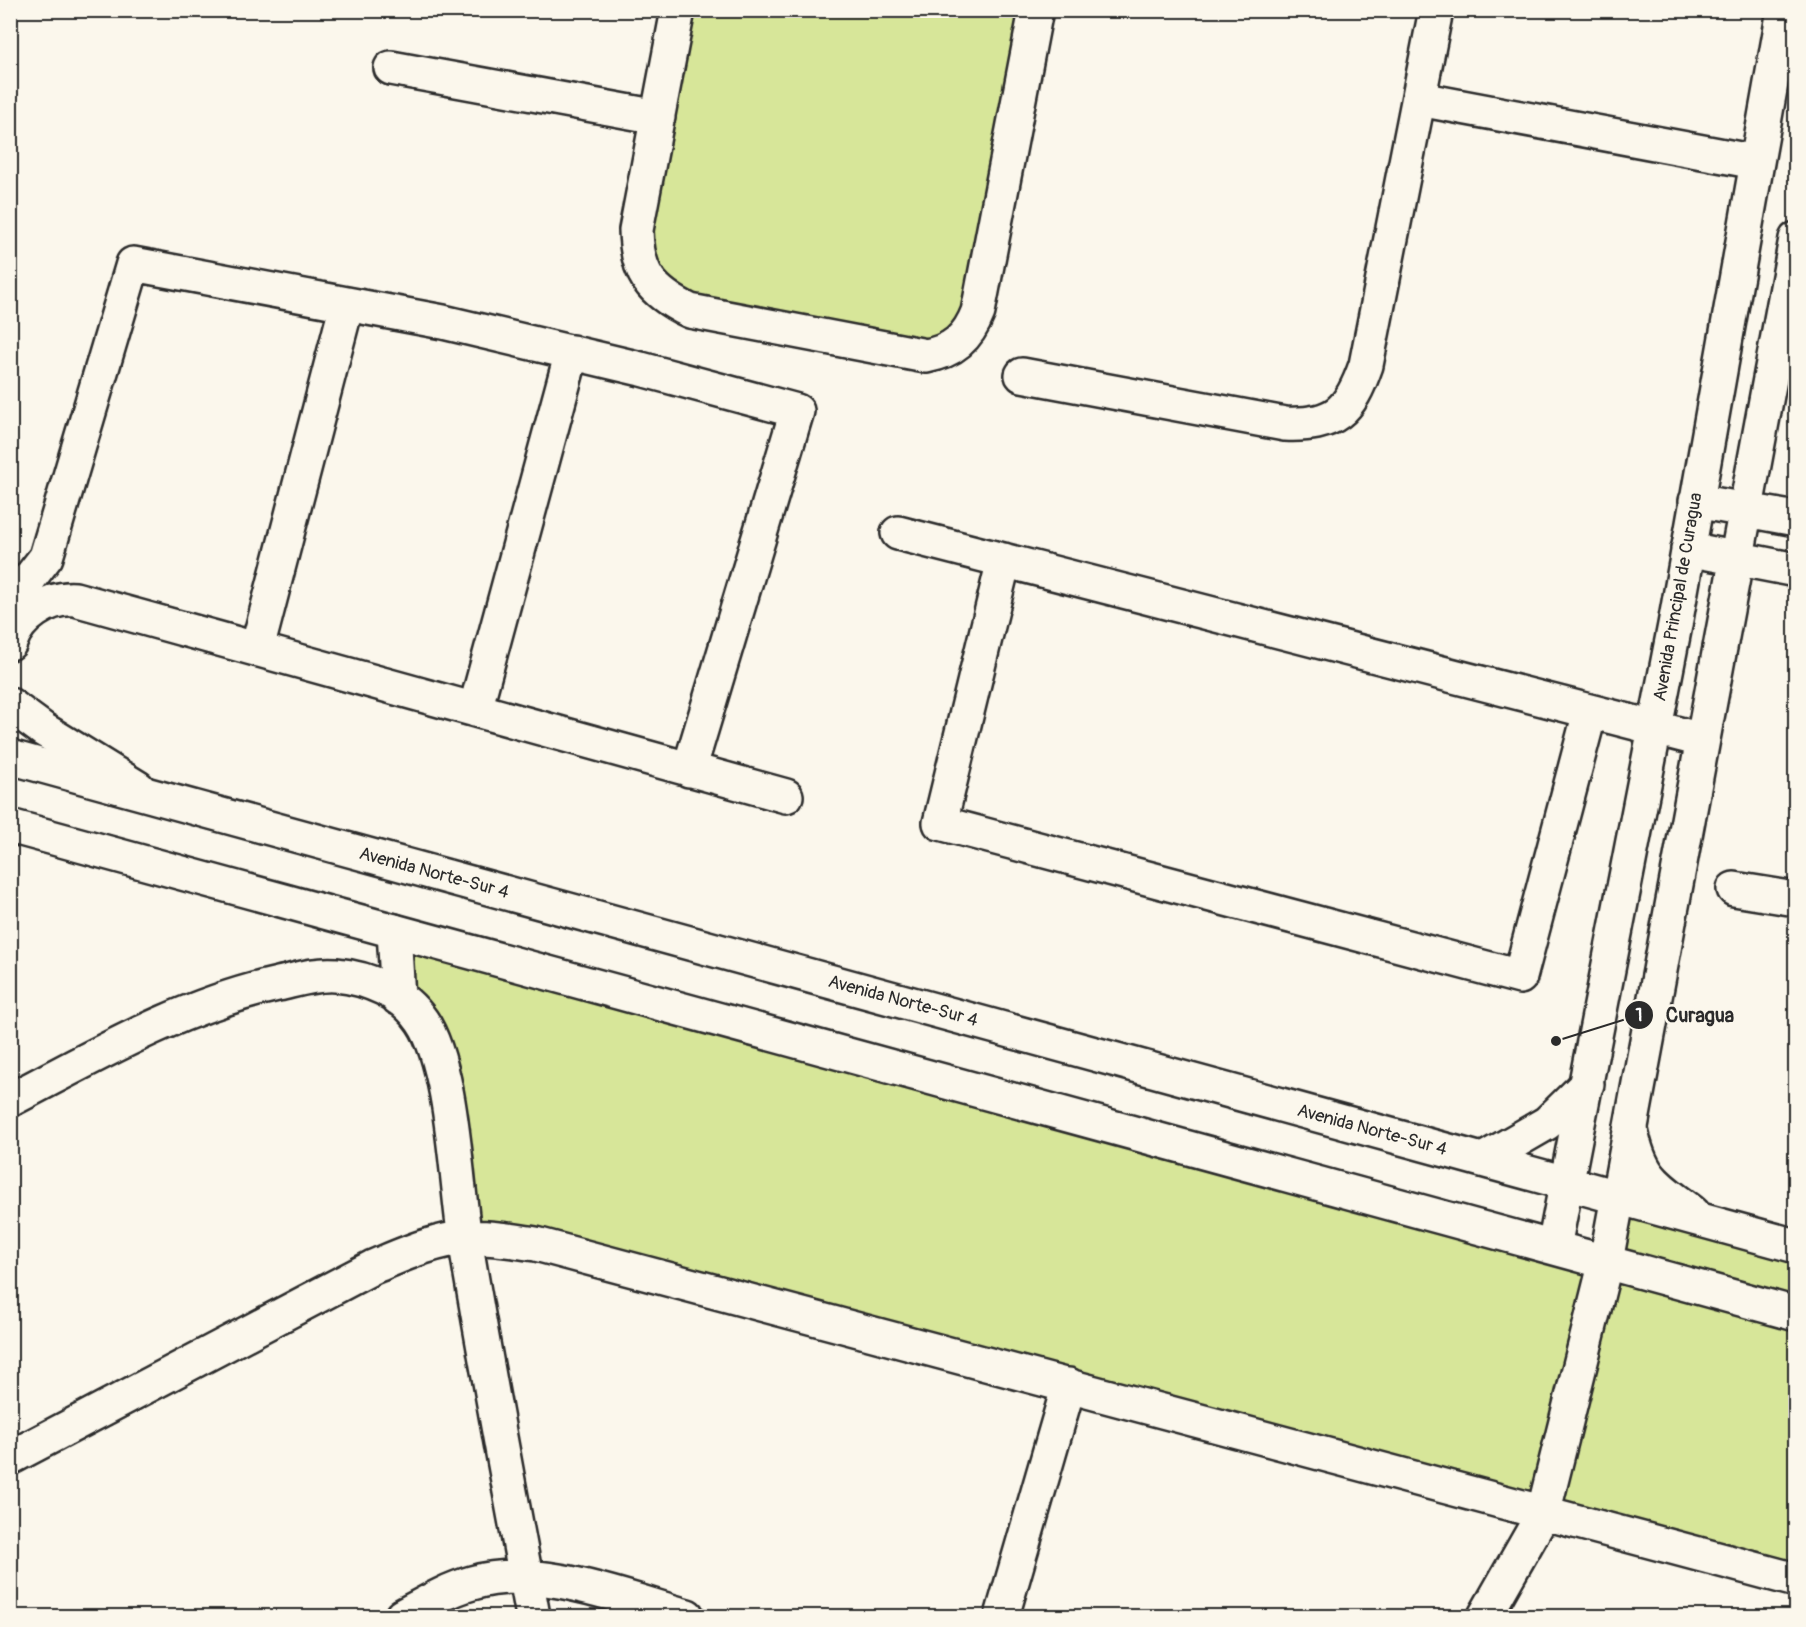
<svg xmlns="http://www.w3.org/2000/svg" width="1806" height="1627" viewBox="0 0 1806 1627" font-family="Pangolin,sans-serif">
	<rect width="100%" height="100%" fill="#fbf7ec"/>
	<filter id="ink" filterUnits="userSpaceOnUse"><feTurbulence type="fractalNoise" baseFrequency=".0167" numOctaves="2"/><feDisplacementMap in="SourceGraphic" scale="12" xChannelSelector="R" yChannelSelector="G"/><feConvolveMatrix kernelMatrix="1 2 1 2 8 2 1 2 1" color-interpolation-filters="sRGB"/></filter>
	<g filter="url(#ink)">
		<!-- green -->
		<path fill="#d7e699" stroke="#818862" stroke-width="1.5" d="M678,11H1036L956,347L690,311L644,275Z
			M394,931L1605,1260L1618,1198L1795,1246V1580L465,1238L423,1022Z"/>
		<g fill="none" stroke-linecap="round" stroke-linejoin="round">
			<!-- street casing -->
			<g stroke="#2b2b2b" stroke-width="38">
				<path id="street" d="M678,10L636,230C637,274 651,292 690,311L926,356C953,351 968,338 978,312L1036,10
					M391,68L658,117
					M1419,99L1756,162
					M1022,375L1285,424C1335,426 1350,411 1366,365L1436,10
					M1696,501L1796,519
					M898,533L1702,740
					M1688,549L1796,570
					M1004,560L940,823L1520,977L1590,712
					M10,592L29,579L46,557L133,264L443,322L641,369L797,411L689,770
					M10,643C18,617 48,597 75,599L786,796
					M257,649L347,304
					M10,705L44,730L138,788
					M475,710L572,352
					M1734,889L1796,899
					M394,931L398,998
					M10,1100C97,1055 182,1005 278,984C296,980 317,973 336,975C369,978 403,993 422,1021C453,1066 456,1183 465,1239C486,1365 510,1491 533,1616
					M1554,1247L1675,625L1784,10
					M10,1458L373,1267C402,1255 434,1240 466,1238C489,1236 513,1241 536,1244L1796,1580
					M402,1616C424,1604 447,1590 472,1583C538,1563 623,1598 687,1616
					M1002,1616L1069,1385
					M1485,1616L1543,1514L1606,1261L1796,239"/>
			</g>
			<!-- secondary casing -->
			<g stroke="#2b2b2b" stroke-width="38">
				<path id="secondary" d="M10,757L1796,1246
					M10,826L1796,1314
					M1631,1130C1641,1179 1655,1184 1693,1213
					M1483,1160L1547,1123L1587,1084"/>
			</g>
			<!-- street -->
			<use href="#street" stroke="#fbf7ec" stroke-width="33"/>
			<!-- secondary -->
			<use href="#secondary" stroke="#fbf7ec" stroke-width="33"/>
		</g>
	</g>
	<g text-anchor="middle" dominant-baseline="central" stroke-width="5" stroke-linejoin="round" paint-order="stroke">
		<!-- street labels -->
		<g font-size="18" fill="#2b2b2b" stroke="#fbf7ec">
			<text transform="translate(1678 597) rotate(-80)">Avenida Principal de Curagua</text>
			<text transform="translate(434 873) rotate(15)">Avenida Norte-Sur 4</text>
			<text transform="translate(903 1001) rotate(15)">Avenida Norte-Sur 4</text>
			<text transform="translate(1372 1130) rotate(15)">Avenida Norte-Sur 4</text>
		</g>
	</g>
	<!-- callouts -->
	<path fill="none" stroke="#2b2b2b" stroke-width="2" d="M1556 1041L1639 1015"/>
	<g fill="#2b2b2b" stroke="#fbf7ec" stroke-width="2">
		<circle cx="1556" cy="1041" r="6"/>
		<circle cx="1639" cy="1015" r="15"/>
	</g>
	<g font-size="18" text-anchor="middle" font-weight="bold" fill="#fff">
		<text x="1639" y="1021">1</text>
	</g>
	<g font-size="20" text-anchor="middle" font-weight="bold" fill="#2b2b2b" stroke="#fbf7ec" stroke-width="5" stroke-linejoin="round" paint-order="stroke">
		<text x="1700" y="1022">Curagua</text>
	</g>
	<!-- margin -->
	<rect width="1806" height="1627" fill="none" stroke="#fbf7ec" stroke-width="36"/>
	<rect x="18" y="18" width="1770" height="1591" fill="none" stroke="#2b2b2b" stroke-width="2" filter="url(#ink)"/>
</svg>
